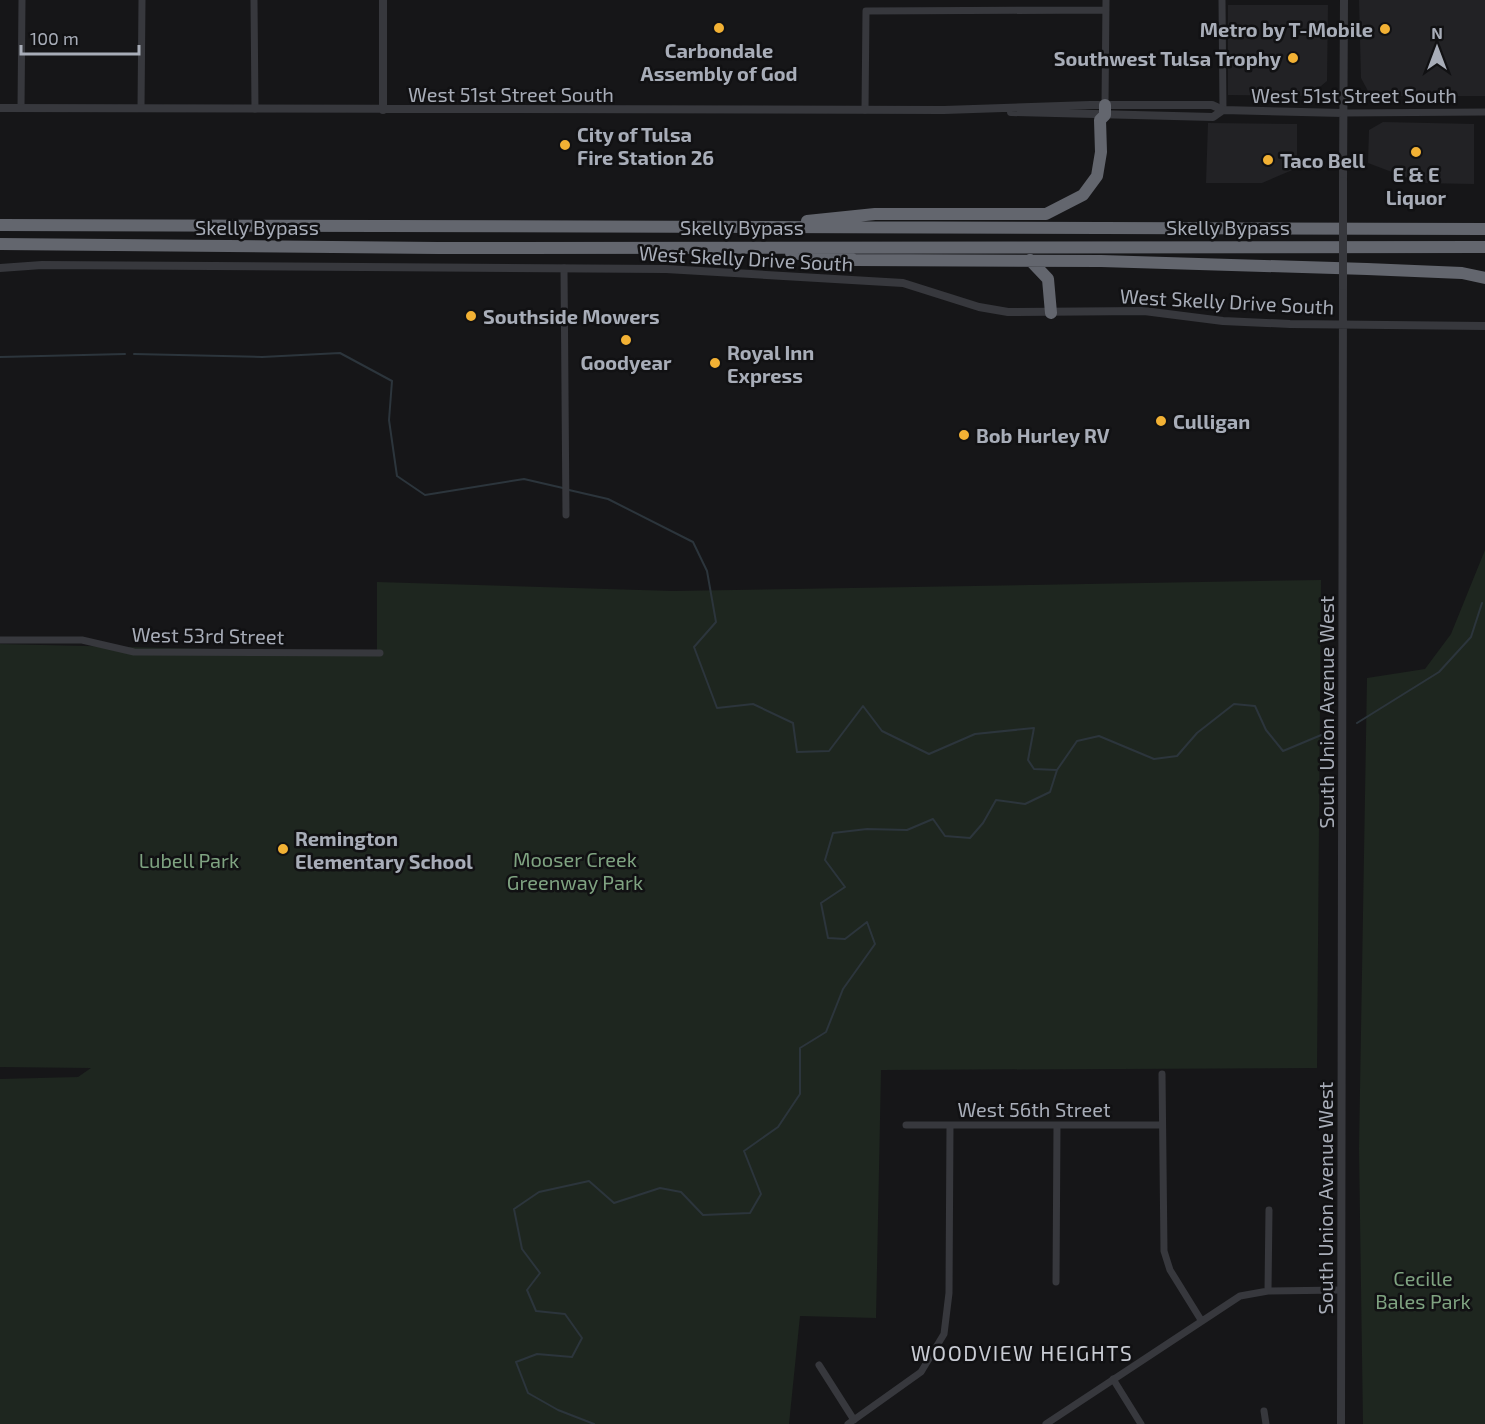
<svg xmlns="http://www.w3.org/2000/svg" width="1485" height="1424" viewBox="0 0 1485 1424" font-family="'Exo 2',sans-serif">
	<rect width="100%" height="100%" fill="#161618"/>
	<!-- built -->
	<path fill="#222225" d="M1359,0H1485V96H1379L1368,91L1361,78Z
		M1228,5H1328L1327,81L1309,96L1228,95Z
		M1383,122L1474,124V184L1421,183L1368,163L1369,130Z
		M1208,123L1297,124V168L1262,183H1206Z"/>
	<!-- green -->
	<path fill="#1e261f" d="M1485,550V1424H1363L1359,1149L1367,678L1425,669L1451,634Z
		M1321,580L1317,1068L881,1070L876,1318L800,1316L789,1424H0V1079L78,1077L91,1068L0,1067V644L377,653V582L673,591Z"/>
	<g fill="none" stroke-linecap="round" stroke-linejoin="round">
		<!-- stream -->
		<path stroke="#2c353c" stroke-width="2" d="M134,354L262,357L340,353L392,381L389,420L397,476L425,495L524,479L563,488
			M0,357L125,354
			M569,490L608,499L693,542L707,571L716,622L694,647L717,708L753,704L793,723L797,752L829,751L863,706L882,731L929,754L975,734L1034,728L1028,760L1034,769L1057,770
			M1357,723L1439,672L1471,637L1482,603
			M594,1424L558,1410L528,1393L516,1362L537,1354L572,1357L582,1338L565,1314L536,1311L527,1290L540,1273L522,1249L514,1209L539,1192L589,1181L614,1203L660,1188L681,1192L703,1215L750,1213L761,1194L744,1151L778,1127L800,1094V1048L826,1032L843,989L875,944L867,922L845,939L828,938L821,903L845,887L825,860L833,833L867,829L907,830L933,819L945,836L970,838L983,823L996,800L1025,804L1050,792L1057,770L1077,741L1099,736L1154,759L1177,756L1197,733L1234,704L1255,706L1266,730L1283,751L1326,733"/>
		<!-- minor -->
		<path stroke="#37383d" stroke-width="7" d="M254,0L255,109
			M1222,0L1223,110
			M1105,105L1106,0
			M21,108L22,0
			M141,108L142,0
			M865,110L866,11L1106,10
			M1343,113L1485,112
			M564,268L566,515
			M0,640H82L134,652L380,653
			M1162,1074L1164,1251L1170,1270L1201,1320
			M906,1125H1162
			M1056,1282L1057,1125
			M1268,1291L1269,1210
			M819,1365L854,1420
			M1113,1379L1141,1424
			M1264,1411L1266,1424
			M848,1424L921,1372L944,1334L949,1293L950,1125
			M1046,1424L1240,1296L1268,1291L1341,1290"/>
		<!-- tertiary -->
		<path stroke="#37383d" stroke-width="8" d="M383,0V110
			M0,108L944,110L1090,105H1212L1223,110L1343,113
			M1011,112L1213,117L1223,110
			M1343,181L1344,0
			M0,268L42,265L666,269L903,283L979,307L1008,312L1144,311L1223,321L1290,324L1485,326
			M1341,1424L1343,286"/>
		<!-- motorway -->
		<path stroke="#63666e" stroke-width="12" d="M807,221L875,214H1046L1083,195L1097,176L1101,152L1100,120L1105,115V105
			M0,225L1485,229
			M0,244L438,248L1485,247
			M791,253L855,260L1101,261L1367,269L1462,273L1485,278
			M1030,260L1048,279L1051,313"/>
		<!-- tertiary-bridge -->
		<path stroke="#37383d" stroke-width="8" d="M1343,181V286"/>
	</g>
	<!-- markers -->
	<g fill="#f2b134" stroke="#111113" stroke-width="2">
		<circle cx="719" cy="28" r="6"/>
		<circle cx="1385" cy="29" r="6"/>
		<circle cx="1293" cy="58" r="6"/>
		<circle cx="565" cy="145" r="6"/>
		<circle cx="1416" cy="152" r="6"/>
		<circle cx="1268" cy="160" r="6"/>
		<circle cx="471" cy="316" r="6"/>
		<circle cx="626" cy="340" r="6"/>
		<circle cx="715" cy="363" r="6"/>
		<circle cx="1161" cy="421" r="6"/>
		<circle cx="964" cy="435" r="6"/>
		<circle cx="283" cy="849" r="6"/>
	</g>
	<g text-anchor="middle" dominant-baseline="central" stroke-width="5" stroke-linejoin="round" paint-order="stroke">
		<!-- poi labels -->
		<g font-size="20" font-weight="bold" fill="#a8adb8" stroke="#111113" text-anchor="start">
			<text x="1373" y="29" text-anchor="end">Metro by T-Mobile</text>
			<text x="719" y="50" text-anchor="middle">Carbondale<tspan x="719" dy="23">Assembly of God</tspan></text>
			<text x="1281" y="58" text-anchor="end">Southwest Tulsa Trophy</text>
			<text x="577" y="134">City of Tulsa<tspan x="577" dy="23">Fire Station 26</tspan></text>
			<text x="1280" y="160">Taco Bell</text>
			<text x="1416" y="174" text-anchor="middle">E &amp; E<tspan x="1416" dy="23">Liquor</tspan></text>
			<text x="483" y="316">Southside Mowers</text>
			<text x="727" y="352">Royal Inn<tspan x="727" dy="23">Express</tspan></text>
			<text x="626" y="362" text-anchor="middle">Goodyear</text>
			<text x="1173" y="421">Culligan</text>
			<text x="976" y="435">Bob Hurley RV</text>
			<text x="295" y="838">Remington<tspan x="295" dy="23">Elementary School</tspan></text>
		</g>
		<!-- street labels -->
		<g font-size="20" fill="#a8adb8" stroke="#111113">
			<text x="511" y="94">West 51st Street South</text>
			<text x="1354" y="95">West 51st Street South</text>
			<text x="257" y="227">Skelly Bypass</text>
			<text x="742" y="227">Skelly Bypass</text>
			<text x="1228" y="227">Skelly Bypass</text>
			<text transform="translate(746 258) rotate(3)">West Skelly Drive South</text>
			<text transform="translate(1227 301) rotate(3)">West Skelly Drive South</text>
			<text transform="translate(208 635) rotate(1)">West 53rd Street</text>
			<text transform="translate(1326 712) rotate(-90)">South Union Avenue West</text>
			<text x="1034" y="1109">West 56th Street</text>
			<text transform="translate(1325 1198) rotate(-90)">South Union Avenue West</text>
		</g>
		<!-- park labels -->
		<g font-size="20" fill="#7fa381" stroke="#111113">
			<text x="575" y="859">Mooser Creek<tspan x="575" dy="23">Greenway Park</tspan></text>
			<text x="189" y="860">Lubell Park</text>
			<text x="1423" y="1278">Cecille<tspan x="1423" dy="23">Bales Park</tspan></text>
		</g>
		<!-- neighbourhood labels -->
		<g font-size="21" letter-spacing="1.5" fill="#c9ccd4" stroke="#111113">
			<text x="1022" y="1352">WOODVIEW HEIGHTS</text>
		</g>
	</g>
	<!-- north arrow -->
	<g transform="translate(1437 48)" stroke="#111113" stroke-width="4.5" paint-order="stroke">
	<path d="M0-4.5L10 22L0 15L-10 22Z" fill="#a8adb8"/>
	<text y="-9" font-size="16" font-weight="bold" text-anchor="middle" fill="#a8adb8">N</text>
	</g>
	<!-- scale -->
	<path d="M21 45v9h118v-9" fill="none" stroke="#a8adb8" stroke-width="3"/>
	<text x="30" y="45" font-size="18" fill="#a8adb8" stroke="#111113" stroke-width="4.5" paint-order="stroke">100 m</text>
</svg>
